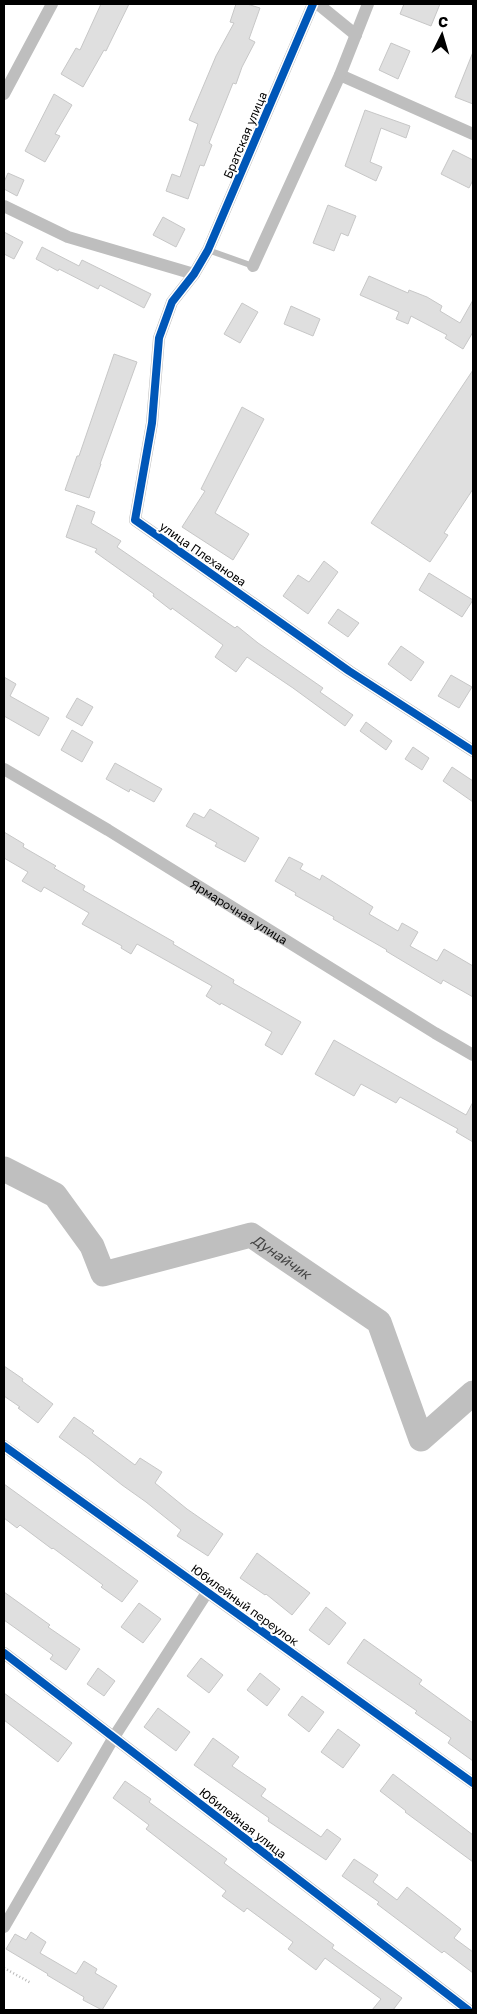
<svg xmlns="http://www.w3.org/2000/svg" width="477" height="2014" viewBox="0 0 477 2014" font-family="'Golos Text',sans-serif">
	<rect width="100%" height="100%" fill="#fff"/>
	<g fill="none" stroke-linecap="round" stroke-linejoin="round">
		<!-- river -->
		<path stroke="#bfbfbf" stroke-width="25" id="s1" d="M4,1169L55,1195L92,1246L103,1274L251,1235L379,1322L421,1439L473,1393"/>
	</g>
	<!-- building -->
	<path fill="#dfdfdf" stroke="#c7c7c7" d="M101,4H129L106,51L104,50L83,87L61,74L76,48L80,50Z
		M236,4H247L260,8L249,39L255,42L242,67L236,84L233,83L209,143L212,145L204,166L200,165L188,199L166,191L172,174L180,177L198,124L189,120L216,56L234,23L230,22Z
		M404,4H440L431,26L400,14Z
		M391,43L410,51L398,79L379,70Z
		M473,52V104L455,97Z
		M54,94L72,105L55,134L60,136L45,162L25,151Z
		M365,110L410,126L406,138L381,128L370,162L382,167L376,181L345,166Z
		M453,150L473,160V180L469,188L441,174Z
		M8,173L24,180L17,196L4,189V182Z
		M328,205L356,216L348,236L341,233L334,251L313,243Z
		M163,217L185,229L176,247L153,235Z
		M4,232L23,242L14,259L4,254Z
		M42,247L79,266L82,260L151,294L144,308L100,285L98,289L59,269L58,271L36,259Z
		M369,276L408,293L409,290L427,297L442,306L440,311L460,323L473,300V332L463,349L445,338L447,335L411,316L408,324L396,319L399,312L360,295Z
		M242,303L258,312L240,343L224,334Z
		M291,306L320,319L313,336L284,324Z
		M114,354L137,362L100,464H101L89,498L65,490L77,456H79Z
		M473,370V489L444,533L448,535L430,562L371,523Z
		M242,407L264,419L215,513L249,534L233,560L182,527L205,491L201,489Z
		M77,505L95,512L91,523L121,541L117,547L235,628L237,626L258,643L323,688L320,692L353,715L345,726L293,688L247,657L236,672L215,657L223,645L172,608L171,610L153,596L154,594L95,552L97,549L66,537Z
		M324,561L338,572L308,614L283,596L298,575L309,582Z
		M429,573L473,600L462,617L419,590Z
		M338,609L359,623L348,637L328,623Z
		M401,646L424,662L411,681L388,664Z
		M451,675L472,687L459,708L438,696Z
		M4,677L16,684L10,696L49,718L39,736L4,716Z
		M77,698L93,707L82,726L66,717Z
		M366,722L392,741L386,750L360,731Z
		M72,730L93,742L82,762L61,750Z
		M413,747L429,758L422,770L405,759Z
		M115,763L162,789L154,802L130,789L129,792L106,779Z
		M452,767L473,781V802L443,781Z
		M210,809L259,838L245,862L215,846L217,843L186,826L194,813L204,818Z
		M4,832L24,844L23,847L56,866L54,868L85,886L83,890L174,942L173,944L234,980L233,983L301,1022L282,1055L265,1045L272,1032L221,1003L220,1005L206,996L212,986L137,944L131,954L121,948L122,946L82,924L89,913L44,887L41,892L22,881L28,872L4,858Z
		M289,857L303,864L300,869L320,880L322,875L373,907L369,914L398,931L402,923L418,932L410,946L437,961L444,949L473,966V997L443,980L441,984L386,951L387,950L333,919L334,917L295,895L296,893L275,881Z
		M334,1040L466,1115L473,1102V1142L456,1132L458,1129L400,1097L396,1103L361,1084L354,1096L315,1074Z
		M4,1366L23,1379L22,1381L53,1404L38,1423L18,1408L20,1407L4,1396Z
		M74,1417L94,1431L92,1433L135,1465L140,1458L162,1472L155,1483L187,1509L223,1534L208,1556L177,1536L181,1530L146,1502L122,1485L88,1458L59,1437Z
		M4,1484L138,1581L122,1602L101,1587L103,1585L53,1548L52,1549L20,1525L17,1528L4,1518Z
		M257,1553L310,1593L292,1615L266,1594L265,1595L240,1578Z
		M4,1592L50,1625L48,1627L80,1649L66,1670L50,1659L53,1655L4,1620Z
		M139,1603L161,1619L143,1643L121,1627Z
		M326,1607L346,1623L329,1645L309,1630Z
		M364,1639L422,1680L419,1684L473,1723V1761L448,1743L451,1738L415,1713L417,1711L347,1663Z
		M201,1658L223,1675L209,1693L187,1676Z
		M98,1668L115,1681L104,1696L87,1684Z
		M260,1673L280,1689L267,1706L247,1690Z
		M4,1693L72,1743L58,1762L4,1720Z
		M302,1696L324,1712L309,1732L288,1715Z
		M158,1708L190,1732L176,1751L144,1727Z
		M338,1729L360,1745L343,1768L321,1752Z
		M213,1738L239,1757L232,1766L266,1789L261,1796L321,1837L327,1829L341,1839L326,1860L268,1821L269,1818L194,1765Z
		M393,1774L473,1835V1862L405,1812L406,1811L380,1791Z
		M125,1781L151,1799L149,1802L227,1859L224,1863L334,1945L332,1948L402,1998L393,2010H372L381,1999L325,1958L316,1970L288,1949L293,1942L247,1908L244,1912L222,1896L226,1891L146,1829L149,1825L113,1798Z
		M354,1859L378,1875L373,1882L397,1900L407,1887L461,1929L454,1938L473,1952V1973L444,1951L442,1953L377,1904L379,1902L342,1876Z
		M31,1932L46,1942L40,1953L76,1974L84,1961L97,1969L95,1973L117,1986L102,2010L83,2000L84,1997L47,1975L48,1974L6,1949L15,1934L26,1940Z"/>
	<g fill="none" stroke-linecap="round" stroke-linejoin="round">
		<!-- path -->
		<path stroke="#b9b9b9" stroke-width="2.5" stroke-dasharray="1 2.5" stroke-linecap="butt" d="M4,1968L31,1983"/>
		<!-- service -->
		<path stroke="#bebebe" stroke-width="6" d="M208,250L253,266"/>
		<!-- minor -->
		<g stroke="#bebebe" stroke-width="12">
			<path d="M313,4L208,250L194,274L172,302L159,338L152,423L135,520L349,671L473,751"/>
			<path d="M318,4L356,35"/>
			<path d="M340,75L473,134"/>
			<path d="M4,94L52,4"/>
			<path d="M4,206L68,237L194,274"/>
			<path d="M253,266L340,75L368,4"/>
			<path id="s2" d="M4,769L108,830L435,1033L473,1055"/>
			<path d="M4,1446L473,1783"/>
			<path d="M4,1653L468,2010"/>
			<path d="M4,1927L114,1737L208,1591"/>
		</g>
		<!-- cycleway casing -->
		<g stroke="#fff" stroke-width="11">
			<path id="cycleway" d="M313,4L208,250L194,274L172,302L159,338L152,423L135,520L349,671L473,751
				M4,1446L473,1783
				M4,1653L468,2010"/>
		</g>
		<!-- cycleway -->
		<use href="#cycleway" stroke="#0057b8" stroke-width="8"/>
	</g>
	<g text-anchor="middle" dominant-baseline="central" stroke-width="4" stroke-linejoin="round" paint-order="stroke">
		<!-- street labels -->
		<g font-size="12" fill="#000" stroke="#fff">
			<text transform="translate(245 135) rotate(-67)">Братская улица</text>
			<text transform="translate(203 554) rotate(35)">улица Плеханова</text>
			<text stroke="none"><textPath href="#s2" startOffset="275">Ярмарочная улица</textPath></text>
			<text transform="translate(245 1605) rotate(36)">Юбилейный переулок</text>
			<text transform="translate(243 1823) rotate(38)">Юбилейная улица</text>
		</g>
		<!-- water labels -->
		<g font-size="14" font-style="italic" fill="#444" stroke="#fff">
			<text stroke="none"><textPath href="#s1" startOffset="341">Дунайчик</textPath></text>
		</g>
	</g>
	<!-- border -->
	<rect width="477" height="2014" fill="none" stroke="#000000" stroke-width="10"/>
	<!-- north arrow -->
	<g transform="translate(442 35) rotate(5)" stroke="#ffffff" stroke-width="4" paint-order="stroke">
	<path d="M0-4L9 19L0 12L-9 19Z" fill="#000000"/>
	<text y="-8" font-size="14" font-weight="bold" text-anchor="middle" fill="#000000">С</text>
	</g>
</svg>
